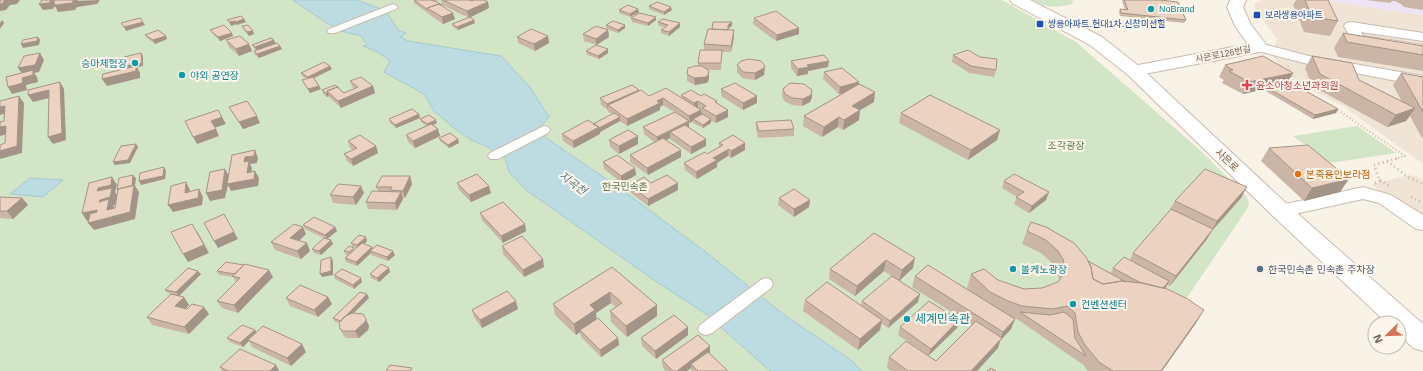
<svg xmlns="http://www.w3.org/2000/svg" width="1423" height="371" viewBox="0 0 1423 371" font-family="Helvetica,'Noto Sans KR',sans-serif">
	<rect width="100%" height="100%" fill="#f9f2e6"/>
	<!-- residential -->
	<path fill="#f0e4d6" d="M1262,0H1321L1423,15V164L1343,106L1307,88L1282,69L1272,54L1277,39L1257,12L1254,4Z
		M1410,175L1423,179V224L1387,200L1372,184Z"/>
	<!-- education -->
	<path fill="#efe3f6" d="M1321,0H1423V15Z"/>
	<!-- green -->
	<path fill="#d3e5c7" d="M0,0H1002L1076,42L1201,151L1247,197L1249,204L1247,209L1178,311L1196,323L1162,371H0Z
		M1032,0H1073L1072,4C1054,8 1049,8 1032,0Z
		M1357,126L1396,153L1330,163L1293,136Z"/>
	<!-- water -->
	<path fill="#bddce1" stroke="#a5cad1" d="M293,0H357L386,11L398,30L406,33L400,37L408,41L501,56L529,86L549,117L536,131L621,189L707,253L787,317L851,360L862,371H770L706,314L654,280L526,190L509,172L505,158L488,147L471,140L455,129L433,110L424,94L384,72L390,61L379,53L363,46L367,45L361,36L341,31L325,22Z
		M30,178L63,180L43,197L10,194Z"/>
	<g fill="none" stroke-linecap="round" stroke-linejoin="round">
		<!-- pedestrian casing -->
		<g stroke="#cabaae" stroke-width="2">
			<path id="pedestrian" d="M393,4L398,7L396,9L335,33H329L327,31L329,29Z
				M544,126L548,127L550,130L548,133L498,159H490L488,156L490,153Z
				M766,278L771,280L773,284L771,288L712,333L706,335L700,333L698,329L700,325L761,280Z"/>
		</g>
		<!-- minor casing -->
		<g stroke="#cabaae" stroke-width="2">
			<path id="minor" d="M1351,22L1423,33V41L1361,32L1363,36L1423,45V53L1353,42L1344,26L1346,23Z
				M1259,43L1309,56L1423,76V86L1308,64L1254,50L1252,47L1254,44Z
				M1363,187L1391,195L1423,215V230L1416,229L1379,203L1363,199L1281,217L1274,215L1272,211L1274,207L1281,205Z"/>
		</g>
		<!-- tertiary casing -->
		<g stroke="#cabaae" stroke-width="2">
			<path id="tertiary" d="M1230,0H1246L1243,7L1251,25L1268,47L1265,51L1134,76L1128,75L1125,71L1128,67L1248,44L1235,26L1227,7Z"/>
		</g>
		<!-- secondary casing -->
		<g stroke="#cebcaf" stroke-width="2">
			<path id="secondary" d="M1010,0H1030L1102,37L1140,67L1289,206L1423,324V351L1413,348L1399,334V323H1387L1273,216L1128,75L1090,45L1012,3Z"/>
		</g>
		<!-- path-far1 -->
		<path stroke="#d0b5a5" stroke-width="2" stroke-dasharray="1 2.5" stroke-linecap="butt" d="M1288,66L1294,83L1310,94
			M1335,108L1405,156L1395,159"/>
		<!-- path -->
		<path stroke="#d0b5a5" stroke-width="3" stroke-dasharray="1 3.5" stroke-linecap="butt" d="M1387,161L1408,177L1423,184
			M1380,180L1389,186
			M1375,183L1380,181L1374,165L1399,158
			M1411,197L1423,203"/>
		<!-- pedestrian -->
		<use href="#pedestrian" fill="#fff" fill-rule="evenodd"/>
		<!-- minor -->
		<use href="#minor" fill="#fff" fill-rule="evenodd"/>
		<!-- tertiary -->
		<use href="#tertiary" fill="#fff" fill-rule="evenodd"/>
		<!-- secondary -->
		<use href="#secondary" fill="#fff" fill-rule="evenodd"/>
	</g>
	<!-- wall -->
	<path fill="#cab5a6" d="M414,0H439L436,1L455,19L443,24L429,14L414,3Z
		M441,0H485L489,8L470,17L474,20L475,23L458,30L453,27L452,24L469,18L442,5Z
		M1122,0H1160L1186,20L1184,23L1120,16L1119,12L1120,9L1125,10Z
		M1296,0H1328L1338,21L1330,36L1304,32L1293,5Z
		M1366,0H1423V9L1422,10L1404,7L1401,4L1395,1H1392L1390,3Z
		M649,6L672,10L664,15L649,9Z
		M619,10L639,12L630,17L619,13Z
		M656,17V20L648,26L632,22L631,18Z
		M754,18L799,28V34L776,41L753,24Z
		M658,22L680,23V27L669,36L661,33V30L665,27L659,26Z
		M606,25L625,28L618,33L606,29Z
		M242,26L253,31L254,34L249,36L244,30Z
		M732,26L728,28V30L734,37L731,52H722L721,70H708L709,77L708,82L706,83L695,85L687,81V74L698,66V63L704,50V44L712,29Z
		M210,30L233,36L220,41L212,33Z
		M608,30L609,37L597,45L608,53L599,59L587,55L586,51L596,45L584,41L583,34Z
		M1343,33L1423,46V71L1338,57L1334,48Z
		M145,35L166,36L167,39L155,44L147,38Z
		M548,36L549,43L535,51L518,43L517,37Z
		M226,40L249,44L252,51L239,56L229,47Z
		M274,40L275,44L280,46L282,49L259,58L255,55L254,51L256,50L254,48L252,45Z
		M953,55L996,70L994,77L969,73L952,62Z
		M1312,56L1402,102L1393,85L1401,73L1423,77V138H1422L1410,116L1406,121L1387,127L1312,86L1305,68Z
		M791,61L828,67L808,71V74L797,76L791,68Z
		M737,65L765,73L764,75L755,80L742,78L737,72Z
		M1225,65L1288,81L1338,109L1336,113L1313,119L1264,90L1265,89L1243,94L1222,83L1224,80L1219,77Z
		M332,69L314,78L321,89L310,93L304,84L302,80L307,79L303,77L301,73Z
		M824,72L859,82L858,85L874,102L860,110L859,120L843,130L838,127L822,137L803,126L804,116L844,93L839,94L823,79Z
		M350,81L373,86L375,93L341,108L330,98L329,96L327,97L323,94L322,90L344,93L354,89L353,88Z
		M721,89L757,96V103L743,110L721,96Z
		M783,89L812,90V97L810,102L802,106L792,105L784,101L782,96Z
		M639,91L649,96L681,97V95L701,96L717,101V104L728,117L716,123L711,121V123L703,128L693,123V121L690,123H689V128L706,139V146L691,154L670,139V138L666,140L681,157L648,175L630,162V155L654,142L644,134L643,127L674,112L663,105L660,107V110L627,126L620,121L600,132V134L574,148L563,141L562,134L593,124L612,114L608,112V110L601,105L600,98Z
		M229,107L260,123L243,129L233,114Z
		M901,113L1000,130L997,140L968,160L899,123Z
		M419,114L420,118L396,128L390,123L389,119Z
		M420,119L437,123L433,125L438,129L440,136L415,148L408,142L406,135L426,126L421,122Z
		M756,122L794,129V136L758,138L756,129Z
		M439,138L458,139L459,143L449,148L440,141Z
		M609,140L638,144L619,154L610,147Z
		M348,141L376,146L378,153L353,166L347,161L344,154L353,150L350,148Z
		M719,143H745V150L731,158L728,156L717,163V167L697,179L685,170L684,163L707,154L719,147Z
		M1269,148L1340,192L1304,201L1261,161Z
		M603,162L635,168L636,175L622,183L604,169Z
		M410,176L412,184L405,198H403V199L397,210L368,209L366,202L378,191L376,187Z
		M1004,181L1046,200L1029,213L1014,204L1017,197L1002,188Z
		M457,183L491,193L471,202L459,190Z
		M651,183H678V190L648,206L630,192V185Z
		M364,193L356,205L333,203L330,195Z
		M0,197L22,198L28,205L13,219L0,218Z
		M779,198L810,200L809,207L794,217L778,205Z
		M1241,198L1211,231L1207,239L1170,286L1167,285L1165,289L1196,323L1162,371H1088L1082,363V364L1017,319H1015L1011,329L1000,341L998,348L977,371H891L887,368L889,357L925,353L898,335L900,327L959,320L957,328L928,356L936,361L972,325L912,287L915,276L970,290L967,288L971,274L998,280L1024,289L1042,288L1058,282L1059,280L1057,272L1053,264L1041,253L1022,244L1027,231L1088,261L1111,273L1113,268L1130,260L1133,253L1169,211L1175,201Z
		M480,213L526,231L503,243L482,220Z
		M303,225L335,227L337,231L327,239L331,240L333,244L321,255L314,253L312,249L326,239L305,229Z
		M874,233L913,268L899,281L884,271L855,296L829,279L830,269Z
		M306,234L299,241L310,251L301,259L275,250L271,242Z
		M367,241L364,244L373,248L395,255L388,261L371,255V253L357,266L346,262L345,258L348,255H346L344,251L355,249L356,248L352,247L351,243Z
		M502,246L544,267L524,277L503,254Z
		M612,267L657,305V316L627,337L611,322L610,311L616,307L611,303L596,313V319L618,338L619,345L601,357L581,337L580,332L576,335L555,315L553,304Z
		M217,271L273,277L238,313L222,308L217,301L236,282L233,277L219,275Z
		M390,272L379,282L371,278L370,274Z
		M201,274L179,296L189,305L185,308L209,314L189,334L152,325L147,317L171,294L168,293L165,290Z
		M334,275L362,282L354,289L335,279Z
		M286,298L332,304L318,317L290,306Z
		M369,298L354,313L369,326L368,330L359,338H346L344,336L340,329L339,323L335,322L333,318Z
		M805,300L861,305L862,301L918,302L888,328L881,323L880,330L858,350L803,311Z
		M518,309L482,328L474,317L472,310Z
		M688,327V335L656,359L642,346L641,338Z
		M255,330L256,332L306,352L291,366L252,347L249,341L243,347L230,342L227,338Z
		M710,354L728,371H691V368L687,371H666L663,368L662,360Z
		M276,365L279,371H222L220,367Z"/>
	<!-- shaded-wall -->
	<path fill="#a49387" d="M5,0H20L17,4L10,5L6,10L0,11V4Z
		M51,0L73,1L100,0L97,4L77,7L75,10L58,12L55,6L53,9L43,10L39,4Z
		M488,2L489,8L469,18L467,11Z
		M671,7L672,10L664,15V12Z
		M638,9L639,12L630,17V14Z
		M453,13L455,19L443,24L442,17Z
		M656,17V20L648,26V23Z
		M244,19L246,22L237,25L236,22Z
		M2,20L4,23L0,29V23Z
		M474,20L475,23L458,30L457,27Z
		M235,21L237,24L231,26L229,22Z
		M143,22L145,25L126,31L124,27Z
		M732,22V26L728,29V25Z
		M680,23V27L669,36V32Z
		M625,25V28L618,33V30Z
		M799,28V34L776,41L777,35Z
		M608,30L609,37L596,45V39Z
		M734,30V37L731,52V46Z
		M253,31L254,34L249,36L247,32Z
		M232,33L233,36L220,41L218,37Z
		M166,36L167,39L155,44L153,40Z
		M548,36L549,43L535,51L534,44Z
		M38,37L40,40L39,45L23,48L21,44Z
		M274,40L276,44L257,51L255,47Z
		M249,44L252,51L239,56L236,49Z
		M280,46L282,49L259,58L257,54Z
		M608,49V53L599,59L598,56Z
		M40,53L44,60L39,72L34,73L37,77L38,82L26,85L27,90L12,94L8,87L22,78L23,75L18,68Z
		M141,53L143,56V66L137,67L140,73V78L107,86L102,79L127,70L125,66Z
		M829,61L828,67L808,71V74L797,76L798,69L807,65Z
		M330,66L332,69L310,80L308,77Z
		M765,66L764,75L755,80V73Z
		M709,71V77L708,82L706,83L695,85L694,78Z
		M1293,73L1286,85L1266,87L1265,89L1243,94L1249,82Z
		M60,82L64,89L66,140L53,144L48,137Z
		M859,82L858,89L839,94L840,87Z
		M319,86L321,89L310,93L308,89Z
		M373,86L375,93L341,108L338,101Z
		M49,90L53,97L33,102L28,95Z
		M639,90L640,97L608,105V111L607,104Z
		M812,90V97L810,102L802,106L803,99Z
		M875,92L874,102L850,116L852,106Z
		M326,93H328L329,96L327,97Z
		M19,96L24,103L22,153L0,159V151L17,146Z
		M757,96V103L743,110V103Z
		M663,98V105L660,107V110L627,126V119L657,101Z
		M698,101V108L695,110L694,103Z
		M5,106L10,112L0,115V107Z
		M1415,108L1406,121L1387,127L1396,115Z
		M1338,109L1336,113L1313,119L1315,115Z
		M701,110L702,117L693,119V121L690,123L689,116Z
		M728,110V117L716,123V116Z
		M860,110L859,120L843,130L844,120Z
		M419,114L420,118L396,128L395,125Z
		M257,116L260,123L243,129L239,122Z
		M222,117L226,124L214,128L211,121Z
		M620,117V121L600,132V134L574,148L573,141L599,127Z
		M839,117L838,127L822,137L824,127Z
		M711,119V123L703,128V125Z
		M436,120L437,123L428,127L427,124Z
		M689,121V128L670,132V138L658,144L657,137Z
		M6,126L11,133L0,136V127Z
		M216,129L219,136L197,144L193,137Z
		M438,129L440,136L415,148L413,141Z
		M1000,130L997,140L968,160L971,150Z
		M638,136V144L619,154V146Z
		M458,139L459,143L449,148L448,145Z
		M706,139V146L691,154V147Z
		M745,143V150L731,158V151Z
		M136,144L138,147L130,163L115,165L113,162Z
		M376,146L378,153L353,166L351,159Z
		M729,149L728,156L717,163V167L697,179L696,172L713,158Z
		M255,150L258,158L257,163L250,164L252,168L250,179L255,171L259,178L258,186L231,191L228,185L225,198L210,201L206,193L225,169L229,176L247,173L244,162L245,157Z
		M681,150V157L648,175L647,168Z
		M164,167L166,171L165,179L141,185L139,181Z
		M635,168L636,175L622,183L621,176Z
		M133,175L136,178L135,186L139,192L135,219L94,230L88,223L112,217L99,202L100,200L97,191L98,188L112,177L117,185L115,192L117,195L115,205H113L114,207L112,217L119,194Z
		M410,176L412,184L405,198L403,191Z
		M1349,179L1340,192L1304,201L1312,188Z
		M186,182L190,190L189,200L185,193Z
		M678,183V190L648,206V199Z
		M361,186L364,193L356,205L353,197Z
		M489,186L491,193L471,202L469,195Z
		M1247,187L1241,198L1211,232L1217,221Z
		M199,189L203,197L202,205L173,212L168,205Z
		M401,192L403,199L397,210L395,203Z
		M1049,192L1046,200L1029,213L1032,206Z
		M22,198L28,205L13,219L7,211Z
		M810,200L809,207L794,217V209Z
		M97,210L102,217L87,221L82,213Z
		M525,224L526,231L503,243L501,236Z
		M303,227L306,234L294,245L290,238Z
		M335,227L337,231L327,239L325,235Z
		M1213,229L1207,239L1170,286L1176,276Z
		M197,231L209,253L188,262L183,254Z
		M234,232L238,239L218,248L214,241Z
		M366,237L367,241L359,249L357,245Z
		M331,240L333,244L321,255L319,251Z
		M307,243L310,251L301,259L297,251Z
		M372,247L374,250L370,251L371,253L357,266L356,262Z
		M393,251L395,255L388,261L387,257Z
		M331,257L333,261V275L322,277L320,274Z
		M915,258L913,268L899,281L902,270Z
		M543,259L544,267L524,277L523,270Z
		M886,260L884,271L855,296L857,286Z
		M389,268L390,272L379,282L377,278Z
		M269,270L273,277L238,313L234,305Z
		M198,271L201,274L179,296L176,292Z
		M361,278L362,282L354,289L353,285Z
		M1169,281L1165,289L1158,294Z
		M610,292L611,303L596,313L597,321L580,330V332L576,335L574,324L590,305Z
		M367,294L369,298L342,324L341,321Z
		M920,294L918,302L888,328L890,321Z
		M184,297L189,305L180,314L175,306Z
		M328,297L332,304L318,317L314,310Z
		M516,301L518,309L482,328L480,320Z
		M657,305V316L627,337L626,326Z
		M204,307L209,314L189,334L184,327Z
		M1204,310L1196,323L1162,371H1161Z
		M366,319L369,326L368,330L359,338L355,331Z
		M1015,319L1011,329L1000,341L998,348L977,371H971L1000,339L1003,332Z
		M882,320L880,330L858,350L860,339Z
		M959,320L957,328L928,356L931,349Z
		M688,327V335L656,359L655,351Z
		M255,330L257,334L248,340L249,341L243,347L240,343Z
		M618,338L619,345L601,357L600,350Z
		M302,344L306,352L291,366L287,358Z
		M710,346V354L693,367L691,364V368L687,371H677Z
		M276,365L279,371H270Z"/>
	<!-- building -->
	<path fill="#ebd2c1" stroke="#a49387" d="M0,0H5L2,4H0Z
		M42,0H51L49,3L39,4Z
		M55,0H78L73,1L72,3L55,5L54,2Z
		M414,0H431L433,1H435L442,5L439,4L427,8L428,10Z
		M443,0H469L471,1L474,0H484L488,2L467,11Z
		M1124,0H1160L1178,2L1186,20L1121,13L1120,9L1128,10Z
		M1305,0H1328L1338,21L1312,17Z
		M657,2L671,7L664,12L649,6Z
		M439,4L453,13L442,17L427,8Z
		M628,5L638,9L630,14L619,10Z
		M776,11L799,28L777,35L754,18Z
		M639,13L656,17L648,23L631,18Z
		M241,16L244,19L236,22L235,21L229,22L227,20Z
		M470,17L474,20L457,27L452,24Z
		M140,18L143,22L124,27L121,23Z
		M663,19L680,23L669,32L661,30L668,25L658,22Z
		M613,21L625,25L618,30L606,25Z
		M713,22H732L728,25V30L712,29Z
		M224,25L232,33L218,37L210,30Z
		M248,25L253,31L247,32L242,26Z
		M596,26L608,30L596,39L583,34Z
		M531,29L548,36L534,44L517,37Z
		M708,29L734,30L731,46L704,44Z
		M158,30L166,36L153,40L145,35Z
		M1343,33L1423,46V55L1347,42Z
		M240,36L249,44L236,49L226,40Z
		M38,37L37,41L21,44L23,40Z
		M271,38L274,40L255,47L252,45Z
		M277,43L280,46L257,54L254,51Z
		M596,45L608,49L598,56L586,51Z
		M700,50H722L721,63H698Z
		M968,50L980,57L997,59L996,70L971,66L953,55Z
		M40,53L35,65L18,68L24,56Z
		M141,53L142,63L125,66L124,57Z
		M824,55L829,61L807,65L809,67L798,69L791,61Z
		M1263,56L1293,73L1249,82L1229,71L1233,70L1225,65Z
		M1312,56L1352,63L1359,80L1415,108L1396,115L1320,74Z
		M749,59L761,61L765,66L764,68L755,73L743,72L737,65L741,61Z
		M324,62L330,66L308,77L301,73Z
		M136,66V71L102,79L103,74Z
		M695,66H702L709,71L708,75L706,77L694,78L687,74L688,68Z
		M842,68L859,82L840,87L824,72Z
		M33,70V75L22,78L23,83L8,87L6,77Z
		M1401,73L1423,77V112Z
		M313,77L319,86L308,89L302,80Z
		M361,77L373,86L338,101L327,91L337,87L344,93L358,87L350,81Z
		M1288,81L1338,109L1315,115L1266,87Z
		M60,82L62,133L48,137L49,90L28,95V90Z
		M735,83L757,96L743,103L721,89Z
		M790,83L804,84L812,90L811,95L803,99L792,98L785,94L783,89Z
		M859,84L875,92L852,106L860,110L844,120L839,117L824,127L804,116Z
		M335,85L339,88L337,87L327,91L328,93H326L322,90Z
		M632,85L639,90L607,104L600,98Z
		M666,88L701,110L689,116L663,98L657,101L660,103L627,119L608,105L641,90L649,96Z
		M691,90L701,96L704,94L717,101L715,102L728,110L716,116L702,108L706,106L698,101L694,103L681,95Z
		M930,95L1000,130L971,150L901,113Z
		M19,96L17,146L0,151V145L5,143L6,126L0,127V122L4,121L5,106L0,107V101Z
		M247,101L257,116L239,122L229,107Z
		M412,109L419,114L395,125L389,119Z
		M218,110L222,117L211,121L216,129L193,137L185,121Z
		M675,112L689,121L657,137L643,127Z
		M614,113L620,117L599,128V127L593,124Z
		M702,114L711,119L703,125L693,119Z
		M429,115L436,120L427,124L420,119Z
		M588,120L599,127L573,141L562,134Z
		M791,120L794,129L759,131L756,122Z
		M431,124L438,129L413,141L406,135Z
		M685,125L706,139L691,147L670,132Z
		M628,130L638,136L619,146L609,140Z
		M450,133L458,139L448,145L439,138Z
		M360,135L376,146L351,159L344,154L357,148L348,141Z
		M733,135L745,143L731,151L729,149L713,158L717,160L696,172L684,163L705,152L707,154L723,145L719,143Z
		M663,138L681,150L647,168L630,155Z
		M136,144L128,160L113,162L121,146Z
		M1308,145L1349,179L1312,188L1269,148Z
		M255,150L254,156L245,157L244,162L249,161L247,173L255,171L254,179L227,184L232,155Z
		M617,155L635,168L621,176L603,162Z
		M164,167L163,176L139,181L140,173Z
		M225,169L222,190L206,193L210,172Z
		M1205,169L1247,187L1217,221L1175,201Z
		M477,174L489,186L469,195L457,183Z
		M1014,174L1049,192L1032,206L1016,197L1024,192L1004,181Z
		M133,175L132,186L118,189L117,190L119,178Z
		M667,175L678,183L648,199L630,185L644,177L651,183Z
		M382,176H410L403,191L390,190L392,187H376Z
		M112,177L111,185L98,188L97,191L112,188L110,197L100,200L99,202L109,199L107,210L115,208L118,189L134,185L130,212L88,223L90,214L97,212V210L82,213L89,183Z
		M186,182L185,193L199,189L198,198L168,205L171,186Z
		M338,184L361,186L353,197L330,195Z
		M794,189L810,200L794,209L779,198Z
		M372,191L401,192L395,203L366,202Z
		M0,197L22,198L7,211H0Z
		M503,202L525,224L501,236L480,213Z
		M1171,209L1213,229L1176,276L1133,253Z
		M224,214L234,232L214,241L204,223Z
		M314,217L335,227L325,235L303,225Z
		M1031,222L1046,227L1074,243L1086,257L1091,267L1093,279L1103,284L1122,281L1141,283L1167,289L1186,298L1204,310L1161,371H1113L1099,362L1085,345L1078,332L1075,313L1067,306L1053,309L1022,306L1008,301L990,292L971,274L984,269L998,280L1024,289L1042,288L1058,282L1063,275L1065,267L1063,259L1058,251L1046,240L1027,231Z
		M192,224L204,245L183,254L171,232Z
		M294,224L303,227L290,238L307,243L297,251L271,242Z
		M874,233L915,258L902,270L886,260L857,286L830,269Z
		M359,235L366,237L357,245L351,243Z
		M522,236L543,259L523,270L502,246Z
		M324,238L331,240L319,251L312,249Z
		M362,243L372,247L356,262L345,258Z
		M377,245L393,251L387,257L370,251Z
		M349,246L354,248L349,252L344,251Z
		M331,257V271L320,274L321,260Z
		M1124,257L1169,281L1163,288L1139,282L1113,268Z
		M1088,261L1126,282L1122,281L1103,284L1093,279L1091,267Z
		M226,262L244,265L235,274L217,271Z
		M245,264L269,270L234,305L217,301L240,278L232,276Z
		M381,264L389,268L377,278L370,274Z
		M928,265L1015,319L1003,332L915,276Z
		M612,267L657,305L626,326L610,311L622,303L610,292L590,305L595,310L574,324L553,304Z
		M188,268L198,271L176,292L165,290Z
		M342,269L361,278L353,285L334,275Z
		M892,276L920,294L890,321L862,301Z
		M827,282L882,320L860,339L805,300Z
		M300,285L328,297L314,310L286,298Z
		M507,291L516,301L480,320L472,310Z
		M360,292L367,294L341,321L333,318Z
		M171,294L184,297L175,306L187,309L192,304L204,307L184,327L147,317Z
		M929,301L959,320L931,349L900,327Z
		M1020,312L1050,315L1064,312L1073,319L1075,338L1086,356Z
		M352,313L363,314L366,319L365,322L355,331H343L340,329L339,323L344,317Z
		M674,315L688,327L655,351L641,338Z
		M598,318L618,338L600,350L580,330Z
		M976,321L1002,338L971,371H908L889,357L906,341L936,361Z
		M242,325L255,330L240,343L227,338Z
		M263,326L302,344L287,358L248,340Z
		M698,335L710,346L677,371H673L662,360Z
		M240,349L276,365L270,371H228L220,367Z
		M708,352L728,371H698L691,364Z
		M390,365L412,368L410,371H386Z
		M991,368L996,371H987Z"/>
	<!-- markers -->
	<g fill="#0f9aa8" stroke="#fdf6ec" stroke-width="1.5">
		<circle cx="1151" cy="9" r="4"/>
		<circle cx="135" cy="63" r="4"/>
		<circle cx="182" cy="75" r="4"/>
		<circle cx="1013" cy="269" r="4"/>
		<circle cx="1073" cy="304" r="4"/>
		<circle cx="907" cy="319" r="4"/>
	</g>
	<g fill="#1a4fb4" stroke="#fdf6ec" stroke-width="1.5">
		<rect x="1253" y="11" width="8" height="8" rx="2"/>
		<rect x="1036" y="20" width="8" height="8" rx="2"/>
	</g>
	<path fill="#e0444e" stroke="#fdf6ec" stroke-width="1.5" d="M1245 79h4v4h4v4h-4v4h-4v-4h-4v-4h4z"/>
	<circle fill="#e8710a" stroke="#fdf6ec" stroke-width="1.5" cx="1298" cy="174" r="4"/>
	<circle fill="#5c6f8a" stroke="#fdf6ec" stroke-width="1.5" cx="1260" cy="269" r="4"/>
	<g text-anchor="middle" dominant-baseline="central" stroke-width="4" stroke-linejoin="round" paint-order="stroke">
		<!-- far-culture labels -->
		<g font-size="9" fill="#0d838f" stroke="#fdf6ec" text-anchor="start">
			<text x="1159" y="9">NoBrand</text>
		</g>
		<!-- far-transit labels -->
		<g font-size="9" fill="#164399" stroke="#fdf6ec" text-anchor="start">
			<text x="1265" y="15">보라쌍용아파트</text>
			<text x="1048" y="24">쌍용아파트.현대1차.신창미션힐</text>
		</g>
		<!-- far-street labels -->
		<g font-size="9" fill="#705a4e" stroke="#fdf6ec">
			<text transform="translate(1223 54) rotate(-11)">사은로126번길</text>
		</g>
		<!-- culture labels -->
		<g font-size="10" fill="#0d838f" stroke="#fdf6ec" text-anchor="start">
			<text x="127" y="63" text-anchor="end">승마체험장</text>
			<text x="190" y="75">야외 공연장</text>
			<text x="1021" y="269">볼케노광장</text>
			<text x="1081" y="304">컨벤션센터</text>
		</g>
		<!-- health labels -->
		<g font-size="10" fill="#be3a42" stroke="#fdf6ec" text-anchor="start">
			<text x="1256" y="85">윤소아청소년과의원</text>
		</g>
		<!-- park labels -->
		<g font-size="10" fill="#597a4b" stroke="#fdf6ec">
			<text x="1066" y="145">조각광장</text>
			<text x="625" y="186">한국민속촌</text>
		</g>
		<!-- street labels -->
		<g font-size="10" fill="#705a4e" stroke="#fdf6ec">
			<text transform="translate(1227 160) rotate(44)">사은로</text>
		</g>
		<!-- food labels -->
		<g font-size="10" fill="#c56008" stroke="#fdf6ec" text-anchor="start">
			<text x="1306" y="174">본죽용인보라점</text>
		</g>
		<!-- service labels -->
		<g font-size="10" fill="#4e5e75" stroke="#fdf6ec" text-anchor="start">
			<text x="1268" y="269">한국민속촌 민속촌 주차장</text>
		</g>
		<!-- water labels -->
		<g font-size="11" font-style="italic" fill="#4b7880" stroke="#fdf6ec">
			<text transform="translate(573 183) rotate(37)">지곡천</text>
		</g>
		<!-- near-culture labels -->
		<g font-size="12" fill="#0d838f" stroke="#fdf6ec" text-anchor="start">
			<text x="915" y="319">세계민속관</text>
		</g>
	</g>
	<!-- north arrow -->
	<g transform="translate(1387 335) rotate(247)"><circle r="19" fill="#fdf6ec" stroke="#c5b8ad"/>
	<path d="M0-3L7 15L0 10L-7 15Z" fill="#d4755a"/>
	<text y="-6" font-size="11" font-weight="bold" text-anchor="middle" fill="#705a4e">N</text>
	</g>
</svg>
